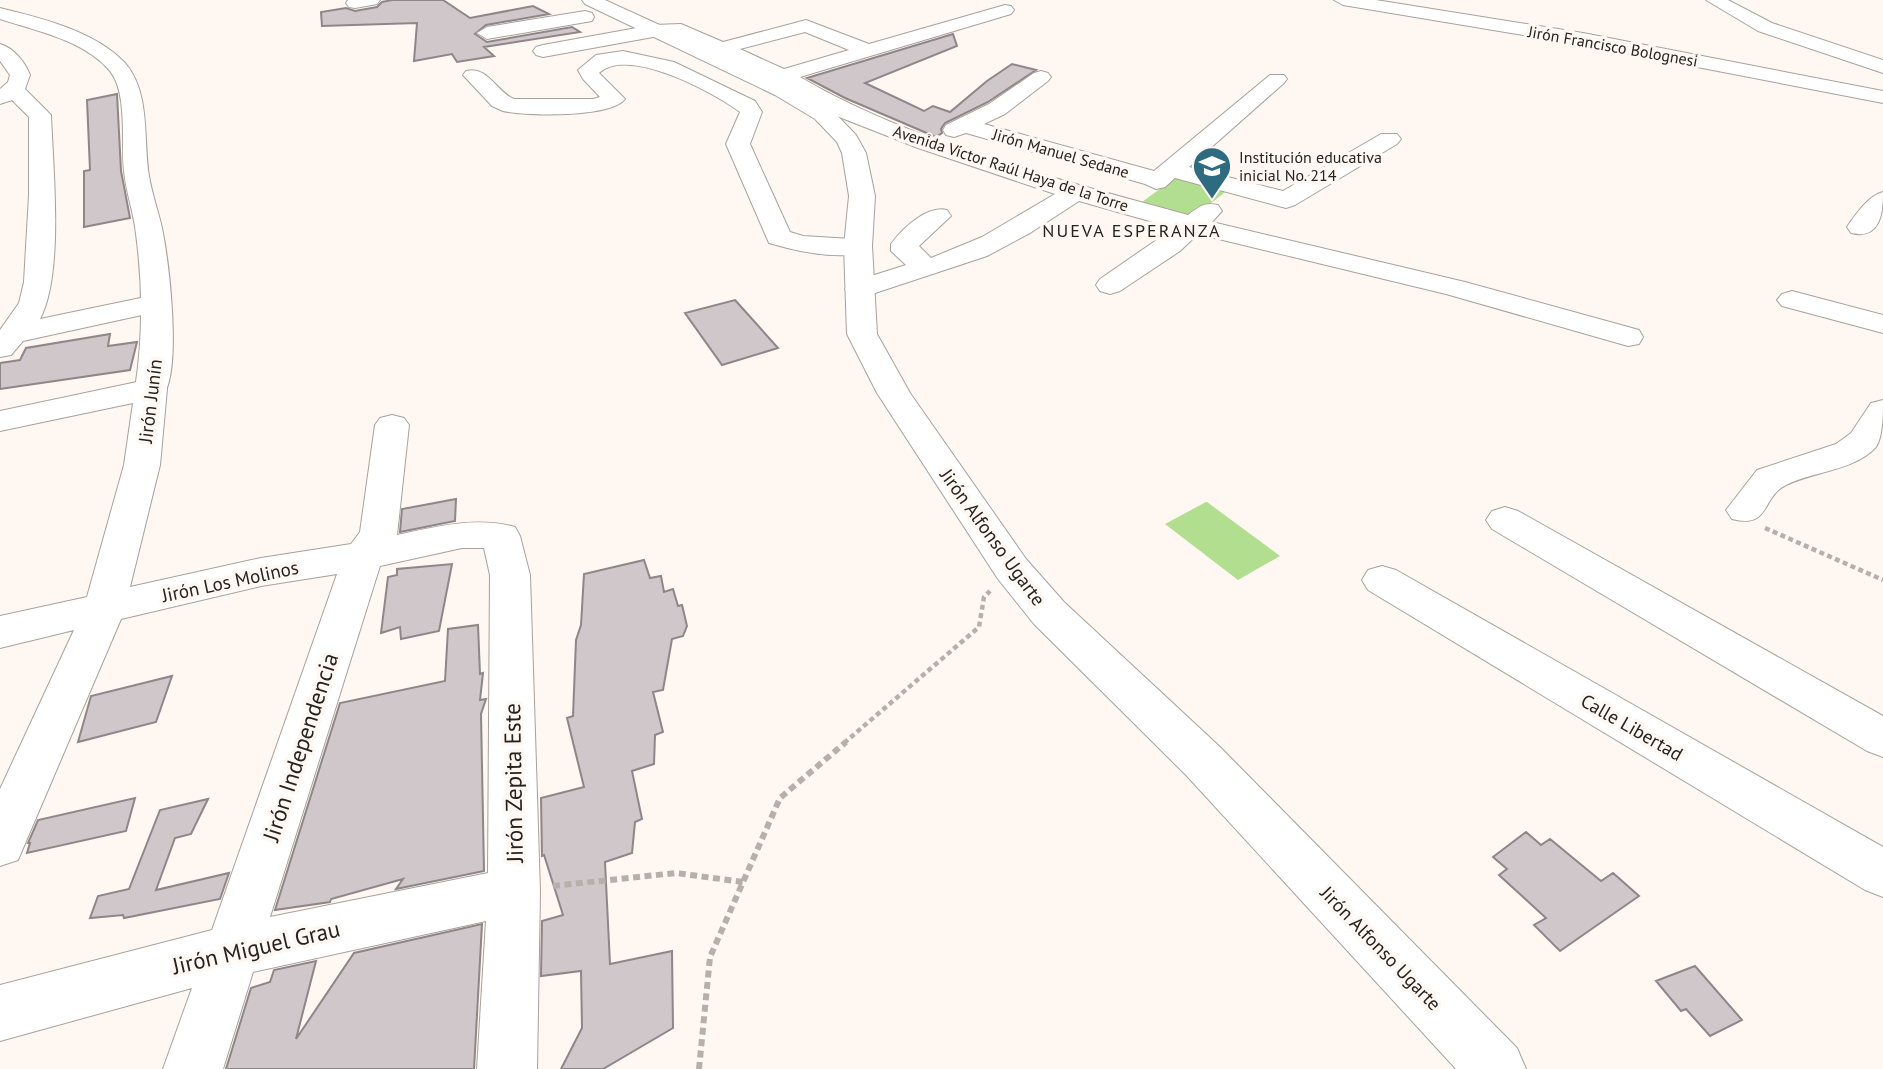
<svg xmlns="http://www.w3.org/2000/svg" width="1883" height="1069" viewBox="0 0 1883 1069" font-family="'PT Sans',sans-serif">
	<rect width="100%" height="100%" fill="#fef7f2"/>
	<!-- green -->
	<path fill="#b2de90" d="M1180,174L1230,188L1189,221L1138,205Z
		M1206,502H1207L1280,556L1238,580L1165,524Z"/>
	<!-- building -->
	<path fill="#d0c7ca" stroke="#8e8689" stroke-width="2" d="M392,0H443L470,18L533,6L549,14L486,25L475,34L487,42L572,27L580,32L484,47L494,56L457,62L452,54L414,61L417,23L322,26L321,12L346,8L355,11L377,7L382,2Z
		M953,34L957,46L865,83L924,111L933,106L950,112L987,81L1012,64L1036,70L988,102L945,123L941,129L942,133L936,137L845,98L807,78Z
		M117,94L121,171L130,218L84,227V171L90,170L87,100Z
		M735,300L778,348L722,365L685,313Z
		M110,334L108,346L137,342L130,370L0,389V363L20,360L26,348Z
		M456,499L455,521L400,532L402,509Z
		M644,560L650,578L661,576L664,592L673,589L678,606L682,605L687,626L683,636L672,639L663,690L653,692L663,732L655,735L654,764L632,771L642,819L635,822L632,853L605,862L610,964L672,951L673,1028L603,1069H561L582,1028L581,971L541,976L542,921L563,915L544,855L542,856L541,798L584,787L567,718L573,716L576,640L581,625L584,574Z
		M452,564L439,631L401,639L400,627L381,633L388,577L397,575V569Z
		M478,625L480,674L483,673L480,700L486,699L481,714L484,871L396,889L403,879L331,899L330,902L275,910L340,703L445,681L448,629Z
		M172,676L156,722L78,742L91,696Z
		M135,798L126,831L27,853L30,843H28L38,820Z
		M208,799L191,834L175,838L156,890L229,873L220,899L124,918L123,915L90,918L98,896L129,889L160,810Z
		M1526,832L1541,845L1550,839L1601,881L1613,873L1639,896L1560,951L1534,925L1546,918L1499,875L1507,869L1493,857Z
		M482,924L474,1069H226L251,988L270,982L274,970L316,961L296,1039L354,953Z
		M1695,966L1742,1020L1710,1036L1686,1009L1681,1011L1656,981Z"/>
	<g fill="none" stroke-linecap="round" stroke-linejoin="round">
		<!-- minor casing -->
		<g stroke="#a8a19c" stroke-width="2">
			<path id="minor" d="M348,0H380L377,4L355,8L349,7L346,3Z
				M1334,0H1376L1583,33L1883,91V103L1583,45L1343,5Z
				M1706,0H1728L1772,23L1883,60V73L1758,31Z
				M1005,5L1011,6L1014,10L1011,14L800,77C914,144 1061,180 1188,215C1199,207 1204,202 1218,205L1222,211L1212,222L1465,282L1639,330L1643,337L1639,344L1628,346L1446,294L1198,234L1180,251L1120,291L1110,294L1100,291L1096,285L1100,279L1174,228L1079,201L1030,233L987,256L869,295L859,298L849,295L845,289L849,283L906,265L891,251V244C903,228 927,205 947,210L951,216L919,246L931,258L982,237L1055,194L918,148L829,113L776,80L678,36L653,37L543,57L536,55L533,51L536,47L543,45L653,25L681,24L723,42L806,20L869,44ZM805,32L849,50L784,69L740,49Z
				M585,11L592,13L594,17L592,21L487,39L477,33L487,27Z
				M0,44C14,48 25,62 30,75L25,89L51,115C53,168 64,274 40,319L155,295L165,298L170,304L165,310L23,341L11,355L0,357V330L19,303L24,282L29,195V117L12,100L0,104V89L8,82L10,75L0,61Z
				M623,51L674,62L755,101L762,112L750,144L790,232L803,236L868,240L872,246L868,252C837,260 799,252 769,243L726,144L740,112C713,92 628,46 599,73L625,99C611,118 526,116 503,111L492,106L463,75L466,71C487,65 497,92 514,99H593L600,97L583,79L578,70L596,55Z
				M1041,71L1048,73L1051,77L1048,81L1005,114L984,124L1154,171L1270,75H1284L1287,79L1284,83L1189,167L1283,191L1381,134H1397L1401,139L1397,144L1295,205L1286,208L1175,178L1165,187L1156,189L1145,184L966,133L954,137L946,135L943,130L946,125L989,104L1034,73Z
				M1883,192C1883,214 1880,240 1851,233L1847,227C1856,214 1868,196 1883,192Z
				M1792,291L1883,315V333L1782,306L1777,300L1782,294Z
				M151,379L163,382L167,389L160,465L130,587L261,558L351,544L360,532L375,425L380,418L392,415L404,418L409,425L397,535C436,527 475,516 515,527L520,536L530,575L540,891L537,1069H477L486,921L253,972L223,1069H163L192,988L0,1041V985L212,930L337,574L261,586L121,619L18,860L0,866V789L74,630L0,648V616L87,597L124,465L133,403L0,431V411ZM462,548H484L490,575L488,873L270,917L380,566Z
				M1883,400C1883,415 1883,436 1876,447C1854,471 1814,471 1786,485C1761,497 1771,529 1732,519L1726,510L1757,470L1836,444L1851,433L1871,403Z
				M1505,507L1518,511L1883,716V757L1867,751L1492,529L1486,520L1492,511Z
				M1382,566L1396,570L1883,847V897L1865,890L1368,590L1362,580L1368,570Z"/>
		</g>
		<!-- major casing -->
		<g stroke="#a8a19c" stroke-width="2">
			<path id="major" d="M582,0H605L791,85L831,109L856,135L866,153L875,196L872,246L877,334L910,393L1026,559L1064,602L1220,747L1517,1048L1526,1069H1456L1186,775L1034,624L998,579L877,393L847,334L844,246L849,196L842,153L837,142L815,119L775,95L585,4Z
				M0,8C41,18 95,31 125,63C151,93 143,140 149,176C152,194 158,210 162,228C169,262 182,369 163,396L151,399L139,396L135,389C143,338 143,286 136,234C134,213 126,193 124,171C121,144 128,93 110,71C84,40 36,31 0,19Z"/>
		</g>
		<!-- path-far1 -->
		<path stroke="#b6b0ac" stroke-width="4.5" stroke-dasharray="5 3.5" stroke-linecap="butt" d="M1765,528L1883,580
			M844,743L979,627L984,597L990,591"/>
		<!-- path -->
		<path stroke="#b6b0ac" stroke-width="6" stroke-dasharray="7 4.5" stroke-linecap="butt" d="M553,886L676,873L743,882
			M699,1069L710,957L780,798L846,742"/>
		<!-- minor -->
		<use href="#minor" fill="#fff" fill-rule="evenodd"/>
		<!-- major -->
		<use href="#major" fill="#fff" fill-rule="evenodd"/>
	</g>
	<!-- icons -->
	<defs>
		<g id="school-pin" transform="scale(2.0125)"><path d="M0 17L-7.5 6A9.5 9.5 0 1 1 7.5 6Z" fill="#2c6b80" stroke="#fef7f2"/><path d="M0-5L7-2L0 1L-7-2ZM-4 1L0 2.5L4 1V4Q0 6-4 4Z" fill="#fff"/></g>
	</defs>
	<g fill-rule="evenodd">
		<use href="#school-pin" x="1212" y="166"/>
	</g>
	<g text-anchor="middle" dominant-baseline="central" stroke-width="7" stroke-linejoin="round" paint-order="stroke">
		<!-- far-street labels -->
		<g font-size="16" fill="#252220" stroke="#fef7f2">
			<text transform="translate(1613 46) rotate(10)">Jirón Francisco Bolognesi</text>
			<text transform="translate(1061 153) rotate(16)">Jirón Manuel Sedane</text>
			<text transform="translate(1011 168) rotate(18)">Avenida Víctor Raúl Haya de la Torre</text>
		</g>
		<!-- far-poi labels -->
		<g font-size="16" fill="#252220" stroke="#fef7f2" text-anchor="start">
			<text x="1239" y="157">Institución educativa<tspan x="1239" dy="18">inicial No. 214</tspan></text>
		</g>
		<!-- far-neighbourhood labels -->
		<g font-size="18" letter-spacing="2" fill="#252220" stroke="#fef7f2">
			<text x="1132" y="230">NUEVA ESPERANZA</text>
		</g>
		<!-- street labels -->
		<g font-size="19" fill="#252220" stroke="#fef7f2">
			<text transform="translate(150 401) rotate(-83)">Jirón Junín</text>
			<text transform="translate(993 537) rotate(54)">Jirón Alfonso Ugarte</text>
			<text transform="translate(230 581) rotate(-12)">Jirón Los Molinos</text>
			<text transform="translate(1632 727) rotate(30)">Calle Libertad</text>
			<text transform="translate(1381 948) rotate(46)">Jirón Alfonso Ugarte</text>
		</g>
		<!-- near-street labels -->
		<g font-size="23" fill="#252220" stroke="#fef7f2">
			<text transform="translate(300 747) rotate(-72)">Jirón Independencia</text>
			<text transform="translate(513 783) rotate(-91)">Jirón Zepita Este</text>
			<text transform="translate(256 947) rotate(-13)">Jirón Miguel Grau</text>
		</g>
	</g>
</svg>
